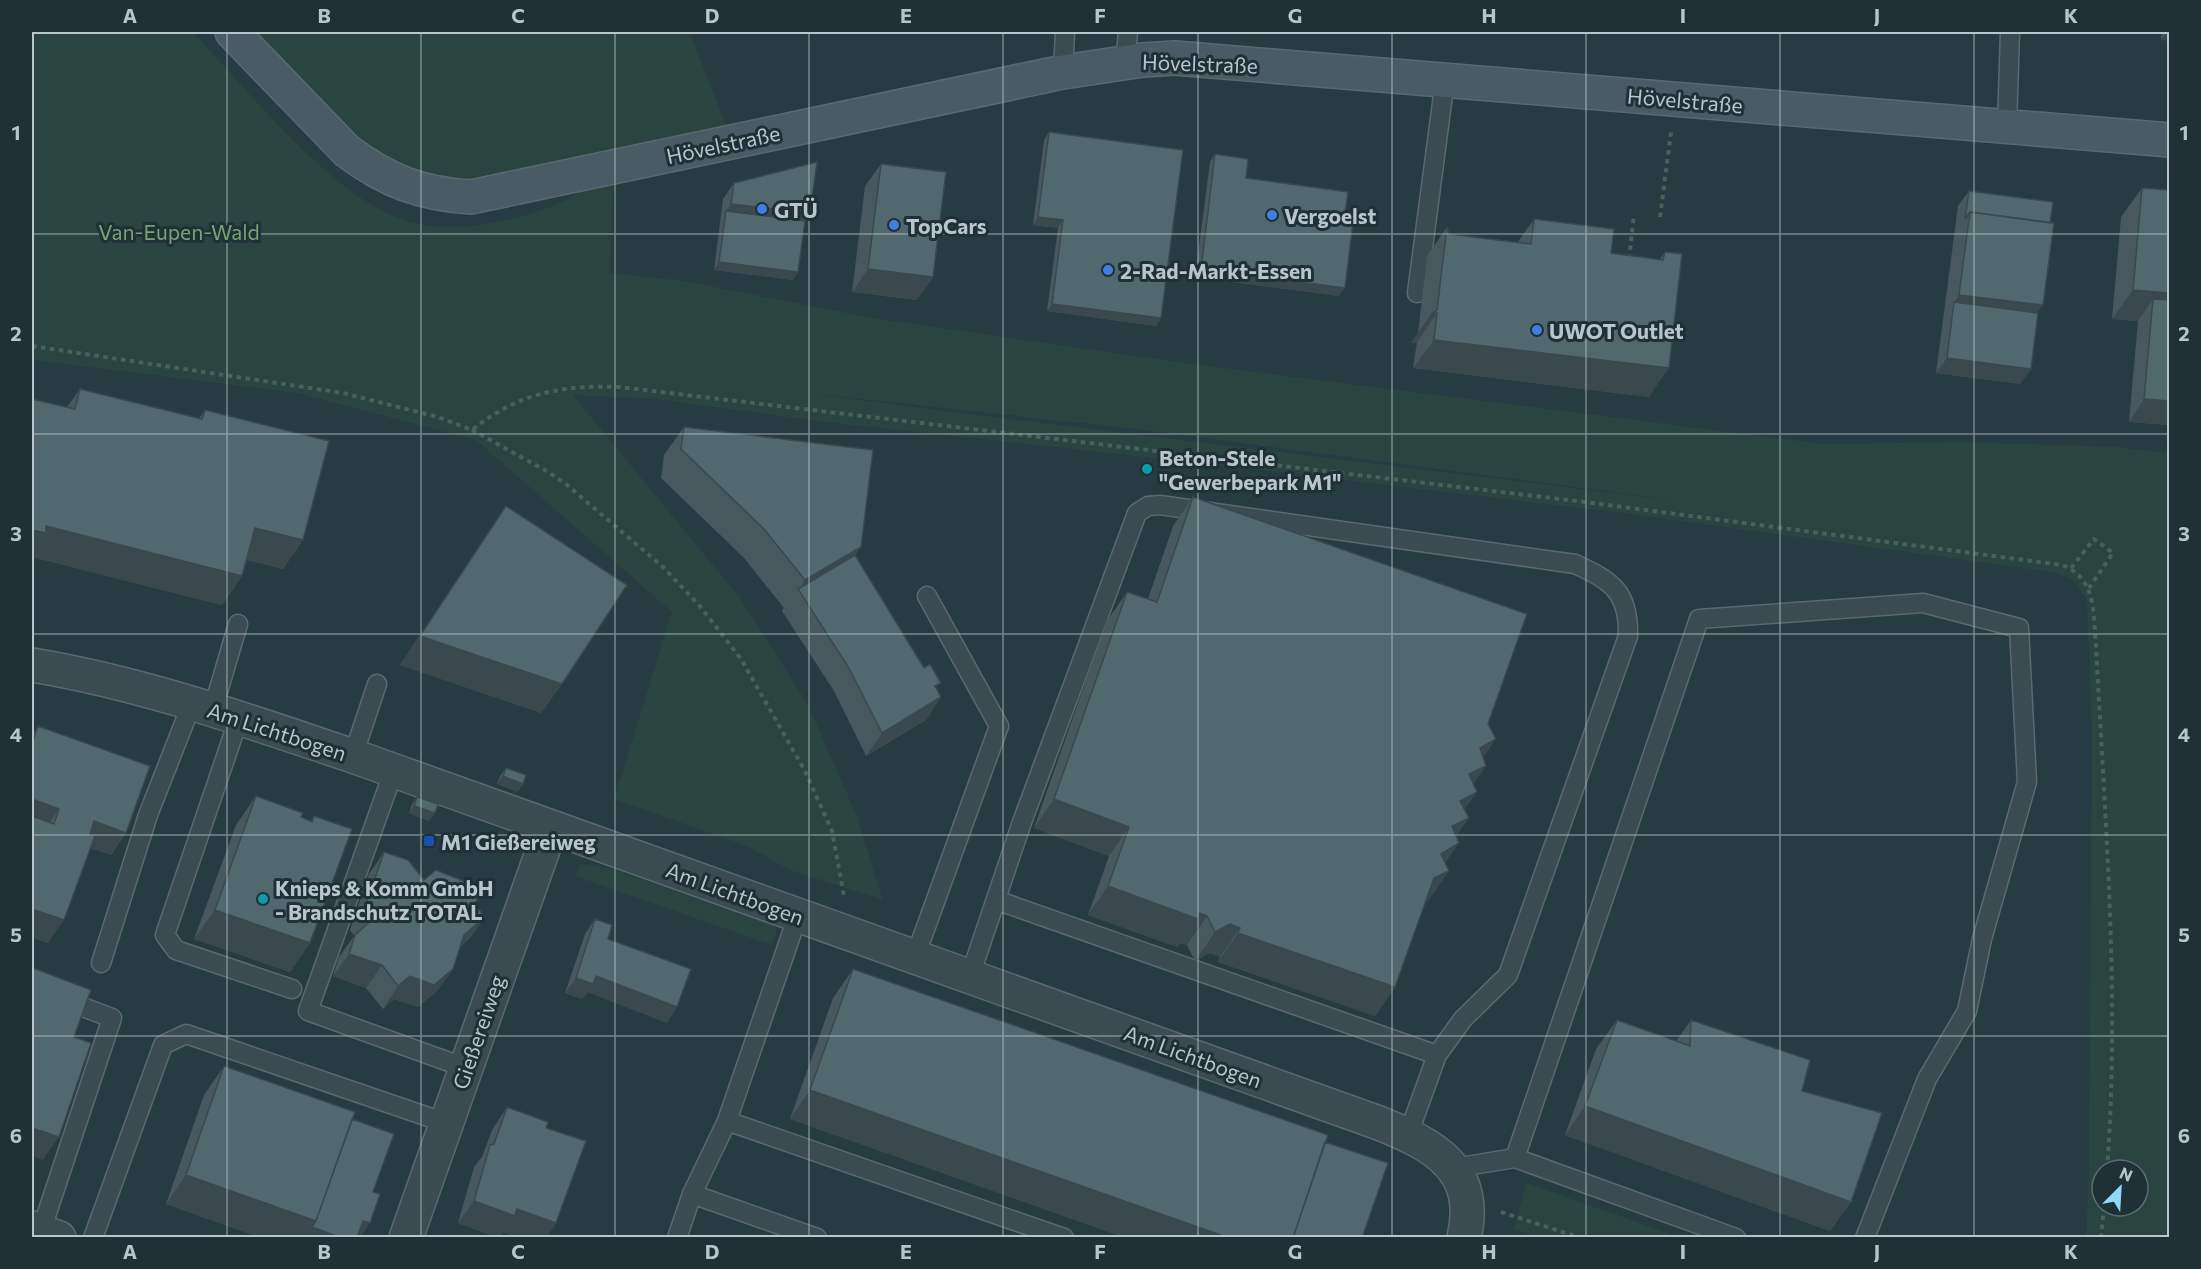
<svg xmlns="http://www.w3.org/2000/svg" width="2201" height="1269" viewBox="0 0 2201 1269" font-family="Commissioner,sans-serif">
	<rect width="100%" height="100%" fill="#273b42"/>
	<!-- green -->
	<path fill="#2a453f" fill-rule="evenodd" d="M32,32H192C248,88 336,205 414,223C453,233 493,224 531,214C559,206 587,187 613,174L610,273L684,281L872,318L1185,363L1824,444L1960,442L2117,447L2169,453V1237H2086L2089,1169L2092,736L2087,600L2073,579L2052,572L1631,514L1237,467L826,422L657,399L573,395L740,598L807,703L856,814L883,900L790,870L747,846L614,799L672,612L476,440L298,393L32,360ZM797,392L1136,429L1703,504L913,407ZM2102,1170H2138V1206H2102Z
		M239,32L690,33L730,136L469,192L390,174Z
		M585,864L609,868L772,925L777,929L772,945L575,876L579,865Z
		M1526,1183L1679,1237L1539,1238L1514,1229Z"/>
	<g fill="none" stroke-linecap="round" stroke-linejoin="round">
		<!-- lane casing -->
		<g stroke="#59696f" stroke-width="21">
			<path id="lane" d="M1125,62L1128,32
				M1063,72L1065,32
				M2007,126L2010,32
				M1417,293L1445,80
				M213,709L238,624
				M239,718L165,935L176,950L292,989
				M353,756L377,684
				M394,770L308,1011L466,1068
				M996,900L1437,1055
				M798,915L727,1121L1064,1238
				M915,957L999,726L927,596
				M101,963L148,815L192,703
				M970,976L1022,822L1137,513L1148,506L1160,505L1575,564C1612,581 1629,592 1628,636L1508,975L1463,1019L1437,1055L1408,1135
				M32,988L112,1018L41,1231
				M1515,1158L1699,619L1923,603L2019,628L2027,782L1982,939L1967,1011L1927,1079L1865,1238
				M1454,1168L1515,1158L1736,1238
				M692,1194L727,1121
				M93,1238L163,1045L186,1034L446,1123
				M677,1238L692,1194L817,1238"/>
		</g>
		<!-- street casing -->
		<g stroke="#59696f" stroke-width="36">
			<path id="street" d="M32,665C142,683 248,721 353,756L1379,1123C1434,1145 1480,1169 1464,1238
				M32,1228L59,1238
				M406,1238L551,827"/>
		</g>
		<!-- secondary casing -->
		<g stroke="#59696f" stroke-width="36">
			<path id="secondary" d="M232,32L347,151C387,181 421,194 471,197L1063,72L1143,60L1175,58L2170,140"/>
		</g>
		<!-- path -->
		<path stroke="#49615c" stroke-width="4" stroke-dasharray="4.5 4.5" stroke-linecap="butt" d="M1660,217L1671,132
			M1629,259L1634,215
			M32,346L343,393L438,417L472,430C518,393 561,385 619,387L1585,502L2062,565C2097,578 2093,614 2096,646C2105,820 2120,996 2107,1170
			M472,430L550,473L567,485L663,567L699,605L741,659L805,771L832,831L844,896
			M2071,568L2094,539L2113,553L2089,588
			M1501,1212L1581,1238
			M2101,1238L2104,1206"/>
		<!-- lane -->
		<use href="#lane" stroke="#3b4b52" stroke-width="18"/>
		<!-- street -->
		<use href="#street" stroke="#3b4b52" stroke-width="33"/>
		<!-- secondary -->
		<use href="#secondary" stroke="#495c65" stroke-width="33"/>
	</g>
	<!-- wall -->
	<path fill="#47595f" d="M2162,32H2169L2161,40Z
		M1049,132L1161,318L1156,326L1047,311L1058,228L1033,225L1044,140Z
		M1215,154L1246,178L1344,222L1339,296L1195,277L1210,162Z
		M881,164L933,277L917,300L852,292L865,186Z
		M734,183L805,221L793,280L714,270L723,199Z
		M2142,188L2169,425L2129,422L2138,321L2112,319L2121,217Z
		M1969,191L2038,313L2031,369L2020,384L1936,373L1958,206Z
		M1534,219L1611,253L1659,260L1665,252L1649,397L1413,368L1417,342L1411,343L1418,333L1427,256L1447,227L1449,234L1518,242Z
		M80,389L199,418L205,410L303,540L283,569L247,560L242,576L222,605L32,557V399L67,407Z
		M684,427L855,556L941,697L926,720L866,756L834,691L782,611L784,608L744,558L661,478L664,455Z
		M1193,497L1488,724L1483,758L1465,810L1469,818L1456,836L1429,900L1426,901L1395,987L1375,1016L1218,962L1220,957L1210,953L1195,961L1187,945L1181,943L1177,947L1088,915L1109,856L1034,828L1107,621L1127,592L1148,599L1173,526Z
		M506,506L562,684L541,713L400,665Z
		M38,726L126,833L111,855L90,848L48,943L32,937V735Z
		M506,768L518,792L497,784L500,776Z
		M256,796L311,821L314,816L310,943L290,972L194,939L236,825Z
		M417,797L435,813L429,821L409,813L412,804Z
		M384,852L424,880L475,905L485,917L469,939L460,947L453,969L437,991L418,1007L394,999L383,1009L366,988L333,976L339,957L354,936L350,930L369,874Z
		M595,919L608,939L667,1023L588,992L582,999L565,993L585,934Z
		M853,969L1325,1142L1362,1238H1126L790,1119L833,998Z
		M1617,1020L1676,1041L1691,1020L1802,1091L1851,1202L1830,1231L1565,1135L1596,1049Z
		M224,1066L352,1119L373,1192L360,1238H262L166,1204L204,1095Z
		M507,1107L546,1128L556,1223L546,1238H517L503,1232L500,1238H498L458,1223L474,1167L482,1157L492,1130Z"/>
	<!-- shaded-wall -->
	<path fill="#39494e" d="M2167,32H2169V41L2161,40Z
		M731,204L810,213L799,229L726,211Z
		M1038,217L1063,220L1058,228L1033,225Z
		M719,262L798,272L793,280L714,270Z
		M868,269L933,277L917,300L852,292Z
		M1201,269L1345,288L1339,296L1195,277Z
		M2133,290L2169,293V324L2153,299L2138,321L2112,319Z
		M1959,295L2043,305L2027,328L1954,302Z
		M1052,304L1161,318L1156,326L1047,311Z
		M1437,313L1417,342L1411,343L1431,314Z
		M1434,340L1669,368L1649,397L1413,368Z
		M1947,358L2031,369L2020,384L1936,373Z
		M2144,399L2169,401V425L2129,422Z
		M46,526L242,576L222,605L32,557V530Z
		M255,528L303,540L283,569L235,557Z
		M861,547L841,576L799,590L805,580Z
		M420,636L562,684L541,713L400,665Z
		M941,697L926,720L866,756L882,733Z
		M1496,739L1476,768L1480,748Z
		M1486,766L1466,795L1469,774Z
		M503,776L523,784L518,792L497,784Z
		M1477,792L1457,821L1460,801Z
		M32,799L59,809L44,831L32,827Z
		M1054,799L1129,827L1109,856L1034,828Z
		M414,806L435,813L429,821L409,813Z
		M1469,818L1448,847L1452,826Z
		M94,821L126,833L111,855L79,844Z
		M1459,843L1439,872L1441,854Z
		M1449,871L1429,900L1414,907L1434,878Z
		M1108,886L1200,913L1207,916L1187,945L1181,943L1177,947L1088,915Z
		M32,909L64,920L48,943L32,937Z
		M215,910L310,943L290,972L194,939Z
		M485,917L469,939L449,957L464,935Z
		M1230,924L1240,928L1220,957L1210,953L1195,961L1215,932Z
		M1238,933L1395,987L1375,1016L1218,962Z
		M349,954L382,965L366,988L333,976Z
		M453,969L437,991L418,1007L394,999L383,1009L398,986L410,976Z
		M596,976L677,1007L667,1023L588,992L582,999L565,993L576,978Z
		M810,1090L1229,1238H1126L790,1119Z
		M1585,1106L1851,1202L1830,1231L1565,1135Z
		M32,1128L59,1137L43,1160L32,1156Z
		M186,1175L316,1221L342,1238H262L166,1204Z
		M474,1201L517,1209L556,1223L546,1238H517L503,1232L500,1238H498L458,1223Z
		M363,1221L370,1223L360,1238H351Z"/>
	<!-- building -->
	<path fill="#52686f" stroke="#39494e" stroke-width="1.5" d="M1049,132L1183,150L1161,318L1052,304L1063,220L1038,217Z
		M1215,154L1248,159L1246,178L1348,192L1344,222L1353,223L1345,288L1201,269Z
		M817,162L810,213L731,204L734,183Z
		M881,164L946,172L933,277L868,269Z
		M2142,188L2169,190V293L2133,290Z
		M1969,191L2053,202L2050,223L1970,212L1965,219Z
		M726,211L805,221L798,272L719,262Z
		M1970,212L2054,223L2043,305L1959,295Z
		M1534,219L1614,229L1611,253L1663,260L1665,252L1682,254L1669,368L1434,340L1437,313L1431,314L1437,310L1447,227L1449,234L1531,244Z
		M2153,299L2169,300V401L2144,399Z
		M1954,302L2038,313L2031,369L1947,358Z
		M80,389L202,419L205,410L329,441L303,540L255,528L242,576L46,526V533L32,530V399L75,409Z
		M684,427L873,450L861,547L805,580L764,529L681,449Z
		M1193,497L1527,614L1488,724L1496,739L1480,748L1486,766L1469,774L1477,792L1460,801L1469,818L1452,826L1459,843L1441,854L1449,871L1434,878L1395,987L1238,933L1240,928L1230,924L1215,932L1207,916L1200,913L1198,919L1108,886L1129,827L1054,799L1127,592L1157,602Z
		M506,506L627,585L562,684L420,636Z
		M855,555L924,668L930,664L941,683L935,686L941,697L882,733L849,668L798,589Z
		M38,726L150,766L126,833L94,821L90,834L95,836L64,920L32,909V816L54,824L59,809L32,799V744Z
		M506,768L526,775L523,784L503,776Z
		M256,796L303,813L301,817L312,822L314,816L352,829L310,943L215,910Z
		M417,797L438,804L435,813L414,806Z
		M384,852L408,860L424,880L436,870L481,888L475,905L485,917L464,935L453,969L434,985L410,976L398,986L382,965L349,954L355,935L374,918L365,907Z
		M595,919L612,925L608,939L691,969L677,1007L596,976L593,984L576,978Z
		M33,968L91,990L74,1037L91,1043L59,1137L32,1128V972Z
		M853,969L1328,1135L1293,1238H1229L810,1090Z
		M1617,1020L1690,1046L1691,1020L1810,1060L1802,1091L1882,1113L1851,1202L1585,1106Z
		M224,1066L355,1112L316,1221L186,1175Z
		M507,1107L548,1122L546,1128L586,1141L556,1223L517,1209L515,1216L474,1201L490,1145L494,1144Z
		M352,1119L394,1134L373,1192L380,1194L370,1223L363,1221L357,1238H342L312,1227L316,1221Z
		M1325,1142L1388,1163L1362,1238H1293Z"/>
	<!-- grid -->
	<path fill="none" stroke="#b8c6cc" stroke-width="1.5" stroke-opacity="0.55" d="M227,32V1238M421,32V1238M615,32V1238M809,32V1238M1003,32V1238M1198,32V1238M1392,32V1238M1586,32V1238M1780,32V1238M1974,32V1238M32,234H2170M32,434H2170M32,634H2170M32,835H2170M32,1036H2170"/>
	<!-- markers -->
	<g fill="#3f7fe0" stroke="#1f3037" stroke-width="2">
		<circle cx="762" cy="209" r="6"/>
		<circle cx="1272" cy="215" r="6"/>
		<circle cx="894" cy="225" r="6"/>
		<circle cx="1108" cy="270" r="6"/>
		<circle cx="1537" cy="330" r="6"/>
	</g>
	<g fill="#0f9aa8" stroke="#1f3037" stroke-width="2">
		<circle cx="1147" cy="469" r="6"/>
		<circle cx="263" cy="899" r="6"/>
	</g>
	<rect fill="#1a4fb4" stroke="#1f3037" stroke-width="2" x="423" y="835" width="12" height="12" rx="3"/>
	<g text-anchor="middle" dominant-baseline="central" stroke-width="6" stroke-linejoin="round" paint-order="stroke">
		<!-- street labels -->
		<g font-size="21" fill="#b8c6cc" stroke="#1f3037">
			<text transform="translate(1200 63) rotate(2)">Hövelstraße</text>
			<text transform="translate(1685 100) rotate(5)">Hövelstraße</text>
			<text transform="translate(723 144) rotate(-12)">Hövelstraße</text>
			<text transform="translate(277 731) rotate(18)">Am Lichtbogen</text>
			<text transform="translate(735 893) rotate(20)">Am Lichtbogen</text>
			<text transform="translate(478 1032) rotate(-71)">Gießereiweg</text>
			<text transform="translate(1193 1056) rotate(20)">Am Lichtbogen</text>
		</g>
		<!-- poi labels -->
		<g font-size="21" font-weight="bold" fill="#b8c6cc" stroke="#1f3037" text-anchor="start">
			<text x="774" y="209">GTÜ</text>
			<text x="1284" y="215">Vergoelst</text>
			<text x="906" y="225">TopCars</text>
			<text x="1120" y="270">2-Rad-Markt-Essen</text>
			<text x="1549" y="330">UWOT Outlet</text>
			<text x="1159" y="457">Beton-Stele<tspan x="1159" dy="24">"Gewerbepark M1"</tspan></text>
			<text x="441" y="841">M1 Gießereiweg</text>
			<text x="275" y="887">Knieps &amp; Komm GmbH<tspan x="275" dy="24">- Brandschutz TOTAL</tspan></text>
		</g>
		<!-- park labels -->
		<g font-size="21" fill="#79a276" stroke="#1f3037">
			<text x="179" y="231">Van-Eupen-Wald</text>
		</g>
	</g>
	<!-- border -->
	<rect width="2201" height="1269" fill="none" stroke="#1f3037" stroke-width="66"/>
	<!-- north arrow -->
	<g transform="translate(2120 1188) rotate(24)"><circle r="28" fill="#1f3037" stroke="#5c6c73" stroke-width="1.5"/>
	<path d="M0-4.5L10 22L0 15L-10 22Z" fill="#90d8f8"/>
	<text y="-9" font-size="16" font-weight="bold" text-anchor="middle" fill="#b8c6cc">N</text>
	</g>
	<rect x="33" y="33" width="2135" height="1203" fill="none" stroke="#b8c6cc" stroke-width="2"/>
	<g font-size="20" text-anchor="middle" font-weight="bold" fill="#b8c6cc">
		<text x="130" y="23">A</text>
		<text x="324" y="23">B</text>
		<text x="518" y="23">C</text>
		<text x="712" y="23">D</text>
		<text x="906" y="23">E</text>
		<text x="1100" y="23">F</text>
		<text x="1295" y="23">G</text>
		<text x="1489" y="23">H</text>
		<text x="1683" y="23">I</text>
		<text x="1877" y="23">J</text>
		<text x="2071" y="23">K</text>
		<text x="16" y="140">1</text>
		<text x="2184" y="140">1</text>
		<text x="16" y="341">2</text>
		<text x="2184" y="341">2</text>
		<text x="16" y="541">3</text>
		<text x="2184" y="541">3</text>
		<text x="16" y="742">4</text>
		<text x="2184" y="742">4</text>
		<text x="16" y="942">5</text>
		<text x="2184" y="942">5</text>
		<text x="16" y="1143">6</text>
		<text x="2184" y="1143">6</text>
		<text x="130" y="1259">A</text>
		<text x="324" y="1259">B</text>
		<text x="518" y="1259">C</text>
		<text x="712" y="1259">D</text>
		<text x="906" y="1259">E</text>
		<text x="1100" y="1259">F</text>
		<text x="1295" y="1259">G</text>
		<text x="1489" y="1259">H</text>
		<text x="1683" y="1259">I</text>
		<text x="1877" y="1259">J</text>
		<text x="2071" y="1259">K</text>
	</g>
</svg>
